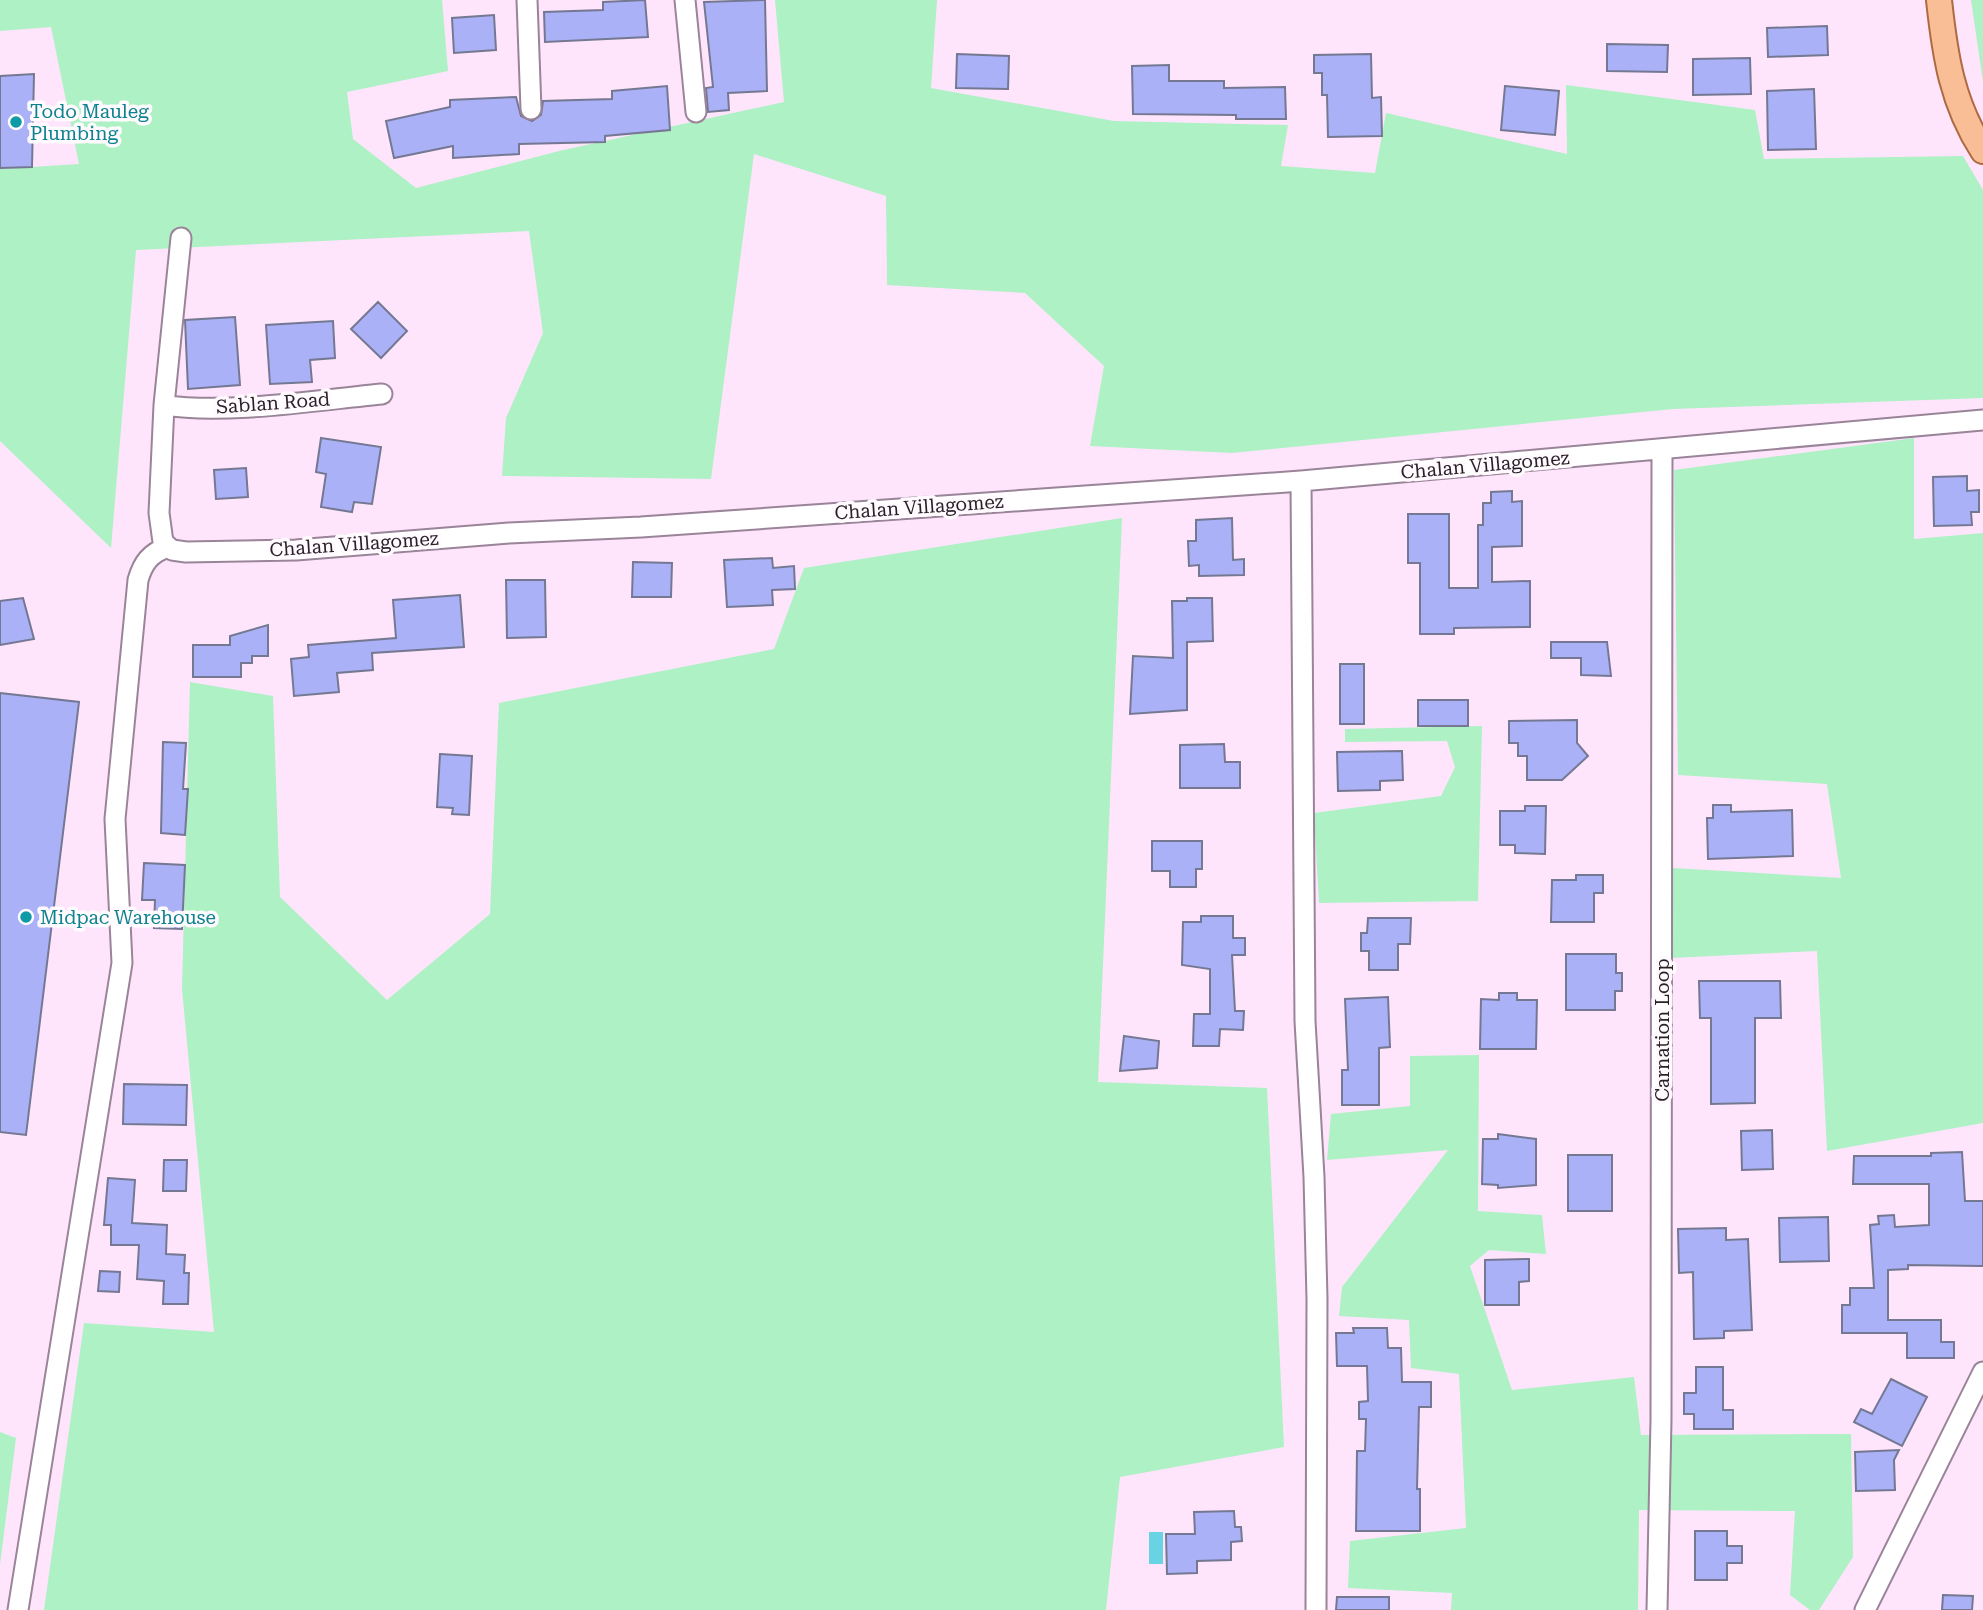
<svg xmlns="http://www.w3.org/2000/svg" width="1983" height="1610" viewBox="0 0 1983 1610" font-family="'Roboto Serif',serif">
	<rect width="100%" height="100%" fill="#fee5fc"/>
	<!-- green -->
	<path fill="#adf1c4" d="M0,0H442L448,71L347,92L353,139L416,188L559,151L784,102L775,0H937L931,88L1114,121L1288,125L1281,166L1375,173L1386,113L1567,154L1566,85L1755,110L1764,159L1963,156L1983,190V398L1673,409L1232,453L1090,446L1104,366L1025,293L887,285L886,196L754,154L711,479L502,476L506,418L543,333L529,231L136,250L111,548L0,441V169L79,164L51,27L0,31Z
		M1971,0H1983V82Z
		M1914,438V539L1983,533V1123L1827,1151L1817,951L1671,958L1673,868L1841,878L1827,784L1678,775L1674,470Z
		M1122,518L1098,1082L1267,1088L1284,1447L1120,1477L1106,1610H44L84,1323L214,1332L182,989L190,682L273,696L280,897L387,1000L490,914L499,703L774,649L804,568Z
		M1482,726L1478,901L1319,903L1314,813L1441,796L1455,767L1447,741L1345,742V729Z
		M1479,1055L1478,1211L1542,1215L1546,1254L1489,1250L1470,1266L1512,1390L1634,1377L1641,1435L1851,1434L1853,1557L1819,1610H1810L1790,1595L1795,1511L1639,1510L1638,1610H1451L1452,1593L1348,1588L1350,1541L1466,1528L1459,1374L1411,1368L1409,1320L1339,1316L1342,1287L1448,1150L1327,1160L1331,1114L1410,1106V1056Z
		M0,1432L16,1438L0,1565Z"/>
	<!-- water -->
	<path fill="#68d3e2" d="M1149,1532H1163V1564H1149Z"/>
	<!-- building -->
	<path fill="#abb1f7" stroke="#757892" stroke-width="2" d="M645,0L648,37L545,42L544,12L603,10V2Z
		M765,0L767,91L728,93L729,110L708,112L706,88L713,87L704,2Z
		M494,15L496,50L454,53L452,18Z
		M1827,26L1828,55L1768,57L1767,28Z
		M1607,44L1668,45L1667,72L1607,71Z
		M957,54L1009,56L1008,89L956,88Z
		M1371,54L1372,98L1381,97L1382,136L1328,137L1327,95H1322V73H1314V55Z
		M1750,58L1751,94L1693,95V59Z
		M1169,65V81H1224V88L1285,87L1286,119H1236V115L1133,114L1132,66Z
		M34,74L32,167L0,168V76Z
		M667,86L670,130L605,136V142L519,144V154L453,158V146L394,158L386,121L450,107V100L516,97L521,116L532,121L541,115L543,101L612,99V91Z
		M1505,86L1559,91L1555,135L1501,130Z
		M1814,89L1816,149L1768,150L1767,91Z
		M378,302L407,331L381,358L351,329Z
		M235,317L240,385L188,389L185,320Z
		M333,321L335,358L310,360L312,382L270,384L266,325Z
		M321,438L381,447L372,504L354,502L352,512L321,507L326,474L316,472Z
		M246,468L248,497L216,499L214,470Z
		M1967,476V491L1979,490V512H1971L1972,525L1934,526L1933,477Z
		M1512,491V502L1522,501V546L1492,547V582L1530,581V627L1454,628V634H1420V563H1408V514H1449V588H1478V525H1483V503H1491V492Z
		M1232,518L1233,560L1244,559V575L1199,576V565L1189,566L1188,541H1196V520Z
		M772,558L773,568L794,566L795,589L772,590L773,605L727,607L724,560Z
		M633,562L672,563L671,597H632Z
		M506,580H545L546,637L507,638Z
		M460,595L464,647L372,653L373,670L337,673L339,692L294,696L291,659L309,657L308,645L396,638L393,600Z
		M23,598L34,639L0,645V601Z
		M1187,598H1212L1213,641L1187,642V710L1130,714L1133,656L1173,658L1172,601H1187Z
		M268,625V656H252V663H241V677H193V645H230V636Z
		M1551,642H1607L1611,676L1581,675V658H1551Z
		M1340,664H1364V724H1340Z
		M0,693L79,702L26,1135L0,1132Z
		M1418,700H1468V726H1418Z
		M1577,720V743L1588,756L1562,780H1527V756H1518V743H1509V721Z
		M163,742L186,743L183,789H188L185,835L161,833Z
		M1224,744L1225,762H1240V788H1180V745Z
		M1402,751L1403,780L1380,781V790L1338,791L1337,752Z
		M440,754L472,756L469,815L452,814L453,808L437,807Z
		M1713,805H1731V812L1792,810L1793,856L1708,859L1707,818H1713Z
		M1525,806H1546L1545,854L1515,853V845H1500V811H1525Z
		M1152,841H1202V869H1196V887H1170V871H1152Z
		M144,863L185,865L182,929L154,928L155,900H142Z
		M1576,875H1603V893H1594V922H1551L1552,880H1576Z
		M1201,916H1233V938H1245V955H1232L1235,1011H1244L1243,1030L1220,1029L1219,1046H1193L1194,1014H1210V969L1182,965L1183,922H1201Z
		M1368,918H1411L1410,944H1398V970H1369V951H1361V933H1367Z
		M1566,954H1616V973H1622V991H1615V1010H1566Z
		M1699,981H1780L1781,1018H1755V1103L1711,1104V1018H1700Z
		M1499,993H1517V1000H1537L1536,1049H1480L1481,999L1499,1000Z
		M1388,997L1390,1047L1379,1048V1105H1342V1070H1348L1345,999Z
		M1124,1036L1159,1041L1157,1068L1120,1071Z
		M124,1084L187,1085L186,1125L123,1124Z
		M1772,1130L1773,1169L1742,1170L1741,1131Z
		M1498,1134L1536,1139V1185L1498,1188V1185L1482,1184L1483,1139H1498Z
		M1962,1152L1965,1201H1983V1266L1908,1265V1269L1888,1270V1320H1941V1342H1954V1358H1907V1333H1842V1305H1850V1288H1874L1870,1225L1879,1224L1878,1216L1894,1215L1895,1227L1929,1225V1184H1853L1854,1156H1931V1153Z
		M1568,1155H1612V1211H1568Z
		M164,1160H187L186,1191H163Z
		M108,1178L135,1180L132,1223L167,1225L166,1254L185,1255L184,1273H189L188,1304H163L164,1281L137,1279L139,1245H111V1225H104Z
		M1828,1217L1829,1261L1780,1262L1779,1218Z
		M1726,1228V1240L1748,1239L1752,1330L1724,1331V1338L1694,1339L1693,1272L1679,1273L1678,1229Z
		M1529,1259V1281L1519,1282V1305H1485V1260Z
		M100,1271L120,1272L119,1292L98,1291Z
		M1353,1328H1387L1388,1348H1401L1402,1382H1431V1407H1419L1417,1489H1420V1531H1356L1357,1451H1365L1366,1419H1359V1402L1368,1401L1367,1366H1337L1336,1333H1354Z
		M1696,1367H1723V1410H1733V1429H1694V1414H1684V1393H1696Z
		M1891,1379L1927,1397L1902,1446L1854,1422L1861,1409L1872,1414Z
		M1899,1450L1894,1460L1895,1490L1856,1491L1855,1452Z
		M1234,1511L1235,1527H1241L1242,1541L1231,1542V1560L1197,1561V1573L1167,1574L1166,1534H1195L1194,1512Z
		M1695,1531H1727V1546H1742V1563H1727V1580H1695Z
		M1943,1595L1973,1596L1972,1610H1942Z
		M1337,1597H1389V1610H1336Z"/>
	<g fill="none" stroke-linecap="round" stroke-linejoin="round">
		<!-- minor casing -->
		<g stroke="#9a8499" stroke-width="23">
			<path id="minor" d="M527,0L531,109
				M685,0L696,112
				M181,238L164,405L159,513L163,542L172,550L186,552L296,550L509,533L641,527L1301,481L1983,420
				M164,405C225,415 318,400 382,394
				M1301,481L1305,1021L1314,1177L1317,1299L1316,1610
				M18,1610L122,963L115,819L138,580C143,563 150,553 168,547
				M1657,1610L1661,1420L1662,450
				M1865,1610L1983,1372"/>
		</g>
		<!-- major casing -->
		<g stroke="#ae6a42" stroke-width="28">
			<path id="major" d="M1939,0C1945,56 1952,103 1983,151"/>
		</g>
		<!-- minor -->
		<use href="#minor" stroke="#fff" stroke-width="19"/>
		<!-- major -->
		<use href="#major" stroke="#fabe97" stroke-width="24"/>
	</g>
	<!-- markers -->
	<g fill="#0f9aa8" stroke="#fffafe" stroke-width="2.5">
		<circle cx="16" cy="122" r="7"/>
		<circle cx="26" cy="917" r="7"/>
	</g>
	<g text-anchor="middle" dominant-baseline="central" stroke-width="7" stroke-linejoin="round" paint-order="stroke">
		<!-- culture labels -->
		<g font-size="19" fill="#0d838f" stroke="#fffafe" text-anchor="start">
			<text x="30" y="111">Todo Mauleg<tspan x="30" dy="22">Plumbing</tspan></text>
			<text x="40" y="917">Midpac Warehouse</text>
		</g>
		<!-- street labels -->
		<g font-size="19" fill="#281f27" stroke="#fffafe">
			<text transform="translate(273 403) rotate(-4)">Sablan Road</text>
			<text transform="translate(1485 465) rotate(-5)">Chalan Villagomez</text>
			<text transform="translate(919 507) rotate(-4)">Chalan Villagomez</text>
			<text transform="translate(354 544) rotate(-4)">Chalan Villagomez</text>
			<text transform="translate(1662 1030) rotate(-90)">Carnation Loop</text>
		</g>
	</g>
</svg>
